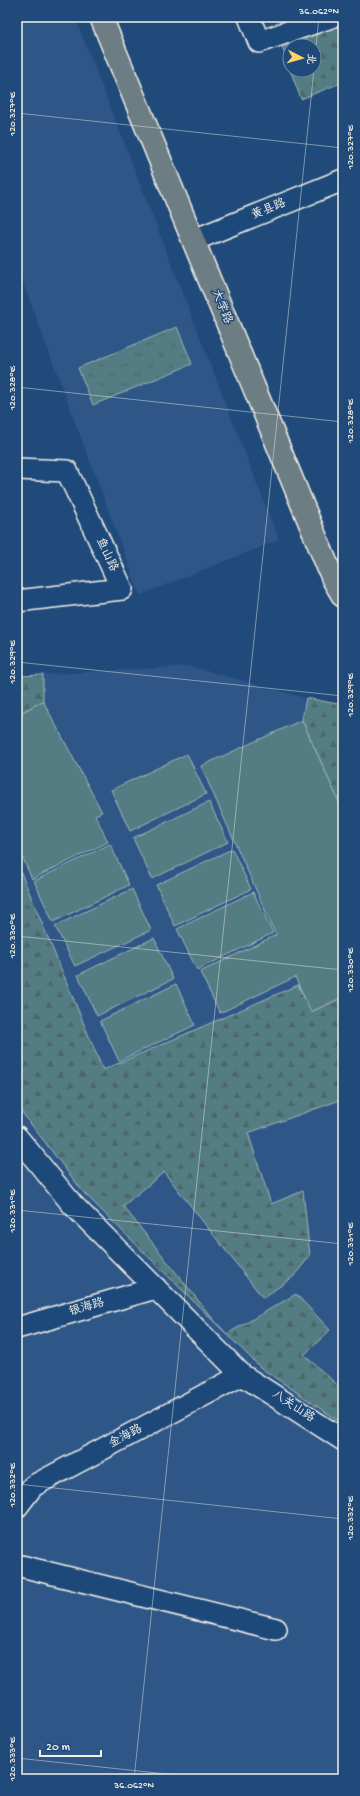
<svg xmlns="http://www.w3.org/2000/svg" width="360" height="1796" viewBox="0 0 360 1796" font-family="'Gochi Hand','LXGW WenKai TC',sans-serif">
	<defs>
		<pattern id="grass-tufts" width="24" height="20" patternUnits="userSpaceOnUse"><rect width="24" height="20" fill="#537c83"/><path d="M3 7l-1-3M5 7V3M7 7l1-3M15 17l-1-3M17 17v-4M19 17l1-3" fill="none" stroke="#4e6568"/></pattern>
		<pattern id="forest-firs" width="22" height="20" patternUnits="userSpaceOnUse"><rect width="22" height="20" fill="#537c83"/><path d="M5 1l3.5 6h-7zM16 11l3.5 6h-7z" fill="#4e6568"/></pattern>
	</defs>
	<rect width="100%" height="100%" fill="#1f4a7a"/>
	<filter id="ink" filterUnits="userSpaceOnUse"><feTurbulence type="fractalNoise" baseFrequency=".025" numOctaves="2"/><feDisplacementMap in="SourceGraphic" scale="8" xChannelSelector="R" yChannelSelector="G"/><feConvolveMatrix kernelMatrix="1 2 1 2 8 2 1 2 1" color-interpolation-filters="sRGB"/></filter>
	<g filter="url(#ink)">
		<!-- built -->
		<path fill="#2e5787" d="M17,17H75L279,540L140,595L17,267Z
			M189,666L306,698L343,705V1779H17V676Z"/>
		<!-- grass -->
		<path fill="url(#grass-tufts)" stroke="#a4b6b6" d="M177,327L192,364L93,405L78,368Z"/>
		<!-- forest -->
		<path fill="url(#forest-firs)" stroke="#a4b6b6" d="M343,25V82L301,99L290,70H314V46H290V69L282,47Z
			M43,675V701L17,715V676Z
			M306,698L343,705V811L302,720Z
			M17,863L103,1070L298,985L311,1012L343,997V1099L248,1133L271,1204L303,1191L310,1256L293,1277L263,1298L164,1172L123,1206L213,1319L227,1334L296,1294L330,1330L304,1355L343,1390V1424L261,1368L84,1193L17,1106Z"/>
		<!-- pitch -->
		<path fill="#537c83" stroke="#a4b6b6" d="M43,701L102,812L95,815L108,842L32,879L20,852L17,853V715Z
			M302,720L343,811V997L311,1012L295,977L220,1013L200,972L276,935L201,766Z
			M187,754L206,794L130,831L111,790Z
			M209,802L228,842L152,879L133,838Z
			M110,844L129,885L53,922L34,881Z
			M232,849L251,889L175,926L156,885Z
			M132,889L151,930L75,966L55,926Z
			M253,892L273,933L197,970L177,929Z
			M154,938L173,979L97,1016L78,975Z
			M176,984L195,1025L119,1061L100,1021Z"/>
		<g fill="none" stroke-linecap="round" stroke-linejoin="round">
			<!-- minor casing -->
			<g stroke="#f4f1e8" stroke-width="24">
				<path id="minor" d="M249,17L259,42L331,17
					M194,240L343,180
					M17,469L67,471L122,589L17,601
					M17,1137L72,1204L242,1375L343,1440
					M17,1328L156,1288
					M17,1507L33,1486L242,1375
					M17,1565L276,1629"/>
			</g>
			<!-- major casing -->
			<g stroke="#f4f1e8" stroke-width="25">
				<path id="major" d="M101,17L333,579L343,596"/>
			</g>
			<!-- minor -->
			<use href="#minor" stroke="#1f4a7a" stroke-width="21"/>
			<!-- major -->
			<use href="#major" stroke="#6c7e84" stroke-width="22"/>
		</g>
	</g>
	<!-- ticks -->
	<path fill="none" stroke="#f4f1e8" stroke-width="1" stroke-opacity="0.45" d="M314,66L319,17M17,113L343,148M17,387L343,422M17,662L343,696M17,936L343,970M17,1210L343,1244M17,1484L343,1519M17,1758L213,1779M134,1779L314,70"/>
	<g text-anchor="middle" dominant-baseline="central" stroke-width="3" stroke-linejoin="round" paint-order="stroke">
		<!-- street labels -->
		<g font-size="12" fill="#f4f1e8" stroke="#1f4a7a">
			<text transform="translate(269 210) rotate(-22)">黄县路</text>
			<text transform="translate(221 307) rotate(68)">大学路</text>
			<text transform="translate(106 555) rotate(65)">鱼山路</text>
			<text transform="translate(87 1308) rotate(-16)">银海路</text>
			<text transform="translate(293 1407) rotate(33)">八关山路</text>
			<text transform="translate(126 1437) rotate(-28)">金海路</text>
		</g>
	</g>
	<!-- margin -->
	<rect width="360" height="1796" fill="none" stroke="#1f4a7a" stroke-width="44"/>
	<!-- north arrow -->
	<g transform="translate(302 58) rotate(96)"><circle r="19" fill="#1f4a7a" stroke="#748da6"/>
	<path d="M0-3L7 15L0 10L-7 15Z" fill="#ffd166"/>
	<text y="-6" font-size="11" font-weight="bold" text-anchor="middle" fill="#f4f1e8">北</text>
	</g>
	<!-- scale -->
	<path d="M40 1750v6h61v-6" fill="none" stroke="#f4f1e8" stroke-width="2"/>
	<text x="46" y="1750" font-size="12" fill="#f4f1e8" stroke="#1f4a7a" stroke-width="3" paint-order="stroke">20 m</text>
	<rect x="22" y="22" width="316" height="1752" fill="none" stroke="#f4f1e8" stroke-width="1.5"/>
	<g font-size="10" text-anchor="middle" fill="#f4f1e8">
		<text x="319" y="14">36.062°N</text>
		<text transform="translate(11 114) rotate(-90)" y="4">120.327°E</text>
		<text transform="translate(349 147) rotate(-90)" y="4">120.327°E</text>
		<text transform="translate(11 388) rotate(-90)" y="4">120.328°E</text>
		<text transform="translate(349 421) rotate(-90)" y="4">120.328°E</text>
		<text transform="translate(11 662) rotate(-90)" y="4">120.329°E</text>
		<text transform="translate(349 695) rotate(-90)" y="4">120.329°E</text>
		<text transform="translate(11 936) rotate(-90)" y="4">120.330°E</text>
		<text transform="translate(349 970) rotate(-90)" y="4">120.330°E</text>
		<text transform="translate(11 1211) rotate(-90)" y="4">120.331°E</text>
		<text transform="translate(349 1244) rotate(-90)" y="4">120.331°E</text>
		<text transform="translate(11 1485) rotate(-90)" y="4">120.332°E</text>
		<text transform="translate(349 1518) rotate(-90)" y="4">120.332°E</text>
		<text transform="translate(11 1759) rotate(-90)" y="4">120.333°E</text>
		<text x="134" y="1788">36.062°N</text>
	</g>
</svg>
